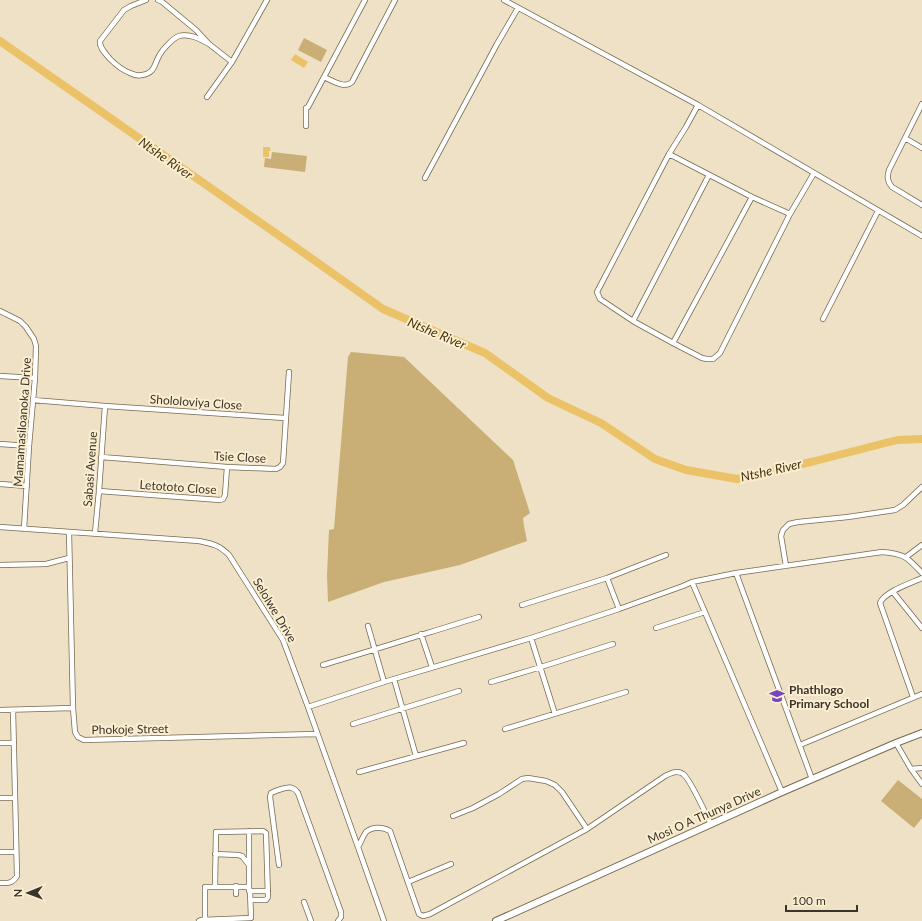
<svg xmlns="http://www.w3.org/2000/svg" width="922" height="921" viewBox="0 0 922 921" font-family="Lato,sans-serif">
	<rect width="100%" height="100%" fill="#eee1c5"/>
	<!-- green -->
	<path fill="#c9ae75" d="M304,38L327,50L321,62L298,50Z
		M272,152L307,156L305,172L264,167L265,158L271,159Z
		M351,352L404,357L513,460L530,513L523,518L524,526L527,541L460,565L384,582L328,602L327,575L329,530L334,529L348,357Z
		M898,780L922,799V818L914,828L881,801Z"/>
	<!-- water -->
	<path fill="#ebc267" d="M295,54L308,62L304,68L291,60Z
		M263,147H270V149L271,151H269V157H263Z"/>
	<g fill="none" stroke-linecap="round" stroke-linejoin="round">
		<!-- river -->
		<path stroke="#ebc267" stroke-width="8" d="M0,41L294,246L383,309L485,353L548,398L601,423L655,459L686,470L737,479L815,461L897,440L922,439"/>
		<!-- street casing -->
		<g stroke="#756950" stroke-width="6">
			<path id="street" d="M146,0L131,6L124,10L100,41C99,48 106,54 110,59C116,65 122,70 130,73C134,75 138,76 142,75C155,73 154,65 159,56C162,50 173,38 179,36C189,33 200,39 209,44
				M158,0L161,1L196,30L209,44L232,62
				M504,0L698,105L922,236
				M324,77C333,81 345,89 352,82L395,0
				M207,97L232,62L267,0
				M922,104L889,170C887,177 887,181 892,187L922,205
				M698,105L686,127L669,154L597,292L600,299L633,321L673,343L702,358L707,359H713L720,353L790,214L814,173
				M306,126V108L308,107L365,0
				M905,138L922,148
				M669,154L752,197L790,214
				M425,178L497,44L518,8
				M0,311L20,321L26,327L34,339L36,346L35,378L29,446L24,529
				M823,319L878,211
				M633,321L709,175
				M673,343L752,197
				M0,376L35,378
				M33,400L105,406L285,418
				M0,444L29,446
				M101,457L227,467L276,469L280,467L283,463L289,372
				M0,484L27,486
				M99,491L220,500L223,499L225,495L227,467
				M0,527L199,541C213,544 219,545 229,555L283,640L308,707L358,847L384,921
				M69,532L73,708L75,732L78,737L84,740L317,734
				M95,533L99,491L105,406
				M906,557L922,545
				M0,565L46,564L69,558
				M786,566L781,536L783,530L789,524L798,522L848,517L895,510L903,505L922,487
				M736,573L812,779
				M607,578L619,609
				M692,582L782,792
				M893,592L922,628
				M522,605L607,578L666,555
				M368,626L384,682
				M656,628L705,612
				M421,634L432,667
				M531,638L555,714
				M323,665C375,650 427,633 479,617
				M394,679L416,756
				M491,682L541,667L613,644
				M913,697L880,603C884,592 911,583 922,578
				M308,707L384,682L531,638L619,609L683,586L692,582L736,573L882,552C905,554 907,557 922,573
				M0,710L73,708
				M353,724L459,691
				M505,729L626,692
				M0,743H14
				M896,743L911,769L922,784
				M800,745L922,694
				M911,769L922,768
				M359,772L464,743
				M0,798H14
				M453,816L473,808L499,794L522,779L528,778L546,781L555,785L562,792L587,829
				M249,831V891H268
				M358,847C361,842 363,836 366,832C373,826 383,827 390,831L418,911L419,914L423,916L430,914L587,829L665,776C671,773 677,770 683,774C690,778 706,815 711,824
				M0,852H16
				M215,854L238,855L242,856L249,865
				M279,865L270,797L271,793C275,791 288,786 292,788C295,789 296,790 298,793L341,912V917L338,921
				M408,882L451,864
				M0,883C8,883 12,884 17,876L13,710
				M236,886V894
				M215,887L216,832L263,831L266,833L268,897L266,900H251
				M304,902L311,921
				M205,920V887H249
				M199,921L201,920L251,918L250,891"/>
		</g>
		<!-- secondary casing -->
		<g stroke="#756950" stroke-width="8">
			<path id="secondary" d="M496,921L782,792L896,743L922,733"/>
		</g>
		<!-- street -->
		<use href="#street" stroke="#fff" stroke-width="4.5"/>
		<!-- secondary -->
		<use href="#secondary" stroke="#fff" stroke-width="6"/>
	</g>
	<!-- icons -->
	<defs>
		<g id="school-bare" transform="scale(1.2)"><path d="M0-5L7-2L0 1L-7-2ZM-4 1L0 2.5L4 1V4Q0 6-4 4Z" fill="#7347c0" stroke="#fceed1" stroke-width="2.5" paint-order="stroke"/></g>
	</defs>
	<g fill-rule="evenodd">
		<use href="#school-bare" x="777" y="696"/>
	</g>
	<g text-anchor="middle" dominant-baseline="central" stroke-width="4" stroke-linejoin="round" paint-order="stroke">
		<!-- street labels -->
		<g font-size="12" fill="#3a352a" stroke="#fceed1">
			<text transform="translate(196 402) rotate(4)">Shololoviya Close</text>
			<text transform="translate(22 422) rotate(-86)">Mamamasiloanoka Drive</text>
			<text transform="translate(240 457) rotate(3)">Tsie Close</text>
			<text transform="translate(90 469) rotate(-86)">Sabasi Avenue</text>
			<text transform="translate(178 487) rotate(4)">Letototo Close</text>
			<text transform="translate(275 610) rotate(59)">Selolwe Drive</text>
			<text transform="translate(130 729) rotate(-1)">Phokoje Street</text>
			<text transform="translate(704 815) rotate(-24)">Mosi O A Thunya Drive</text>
		</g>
		<!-- poi labels -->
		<g font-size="12" font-weight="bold" fill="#3a352a" stroke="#fceed1" text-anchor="start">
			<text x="789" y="689">Phathlogo<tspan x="789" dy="14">Primary School</tspan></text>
		</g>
		<!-- water labels -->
		<g font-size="13" font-style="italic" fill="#45350d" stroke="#fceed1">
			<text transform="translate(166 158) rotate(35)">Ntshe River</text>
			<text transform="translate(437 333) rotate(23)">Ntshe River</text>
			<text transform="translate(771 470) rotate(-13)">Ntshe River</text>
		</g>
	</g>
	<!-- north arrow -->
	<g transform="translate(28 893) rotate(269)" stroke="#fceed1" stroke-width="3" paint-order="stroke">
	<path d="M0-3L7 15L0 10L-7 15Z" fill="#3a352a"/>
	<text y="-6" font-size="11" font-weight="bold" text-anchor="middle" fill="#3a352a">N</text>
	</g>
	<!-- scale -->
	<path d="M786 905v6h71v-6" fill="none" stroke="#3a352a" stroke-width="2"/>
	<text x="792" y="905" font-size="12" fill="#3a352a" stroke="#fceed1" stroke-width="3" paint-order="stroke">100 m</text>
</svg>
